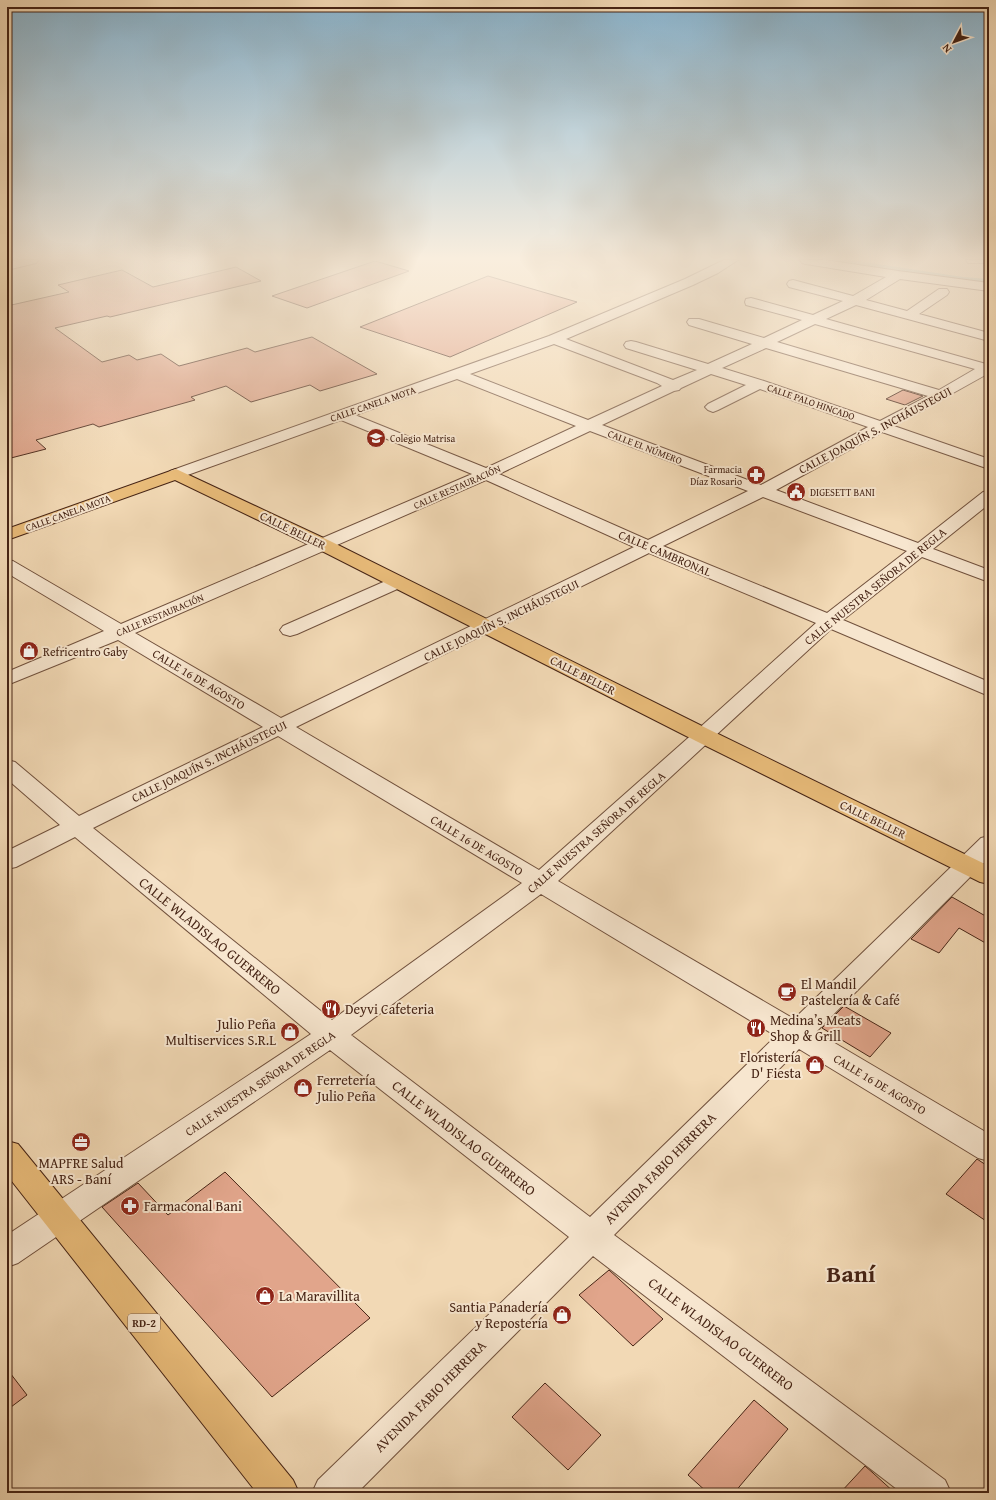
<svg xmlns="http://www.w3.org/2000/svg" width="996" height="1500" viewBox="0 0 996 1500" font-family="'Gentium Book Plus',serif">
	<rect width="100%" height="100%" fill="#f2d9b5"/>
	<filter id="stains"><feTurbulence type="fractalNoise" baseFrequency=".005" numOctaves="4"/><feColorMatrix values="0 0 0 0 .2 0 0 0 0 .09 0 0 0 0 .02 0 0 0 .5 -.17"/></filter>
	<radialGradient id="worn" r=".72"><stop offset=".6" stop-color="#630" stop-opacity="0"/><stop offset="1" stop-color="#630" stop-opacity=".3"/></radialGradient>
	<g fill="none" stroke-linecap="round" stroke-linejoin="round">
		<!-- canal -->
		<path fill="#9bbab0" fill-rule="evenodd" d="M828,260H851L963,277L989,279V285L963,283L833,263Z"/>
	</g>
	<!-- building -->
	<path fill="#e1a58b" stroke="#462415" d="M375,261L409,271L307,308L272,296Z
		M236,267L261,281L110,317L107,316L55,328L102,362L129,355L137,360L161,354L179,366L247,348L255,352L312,337L377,374L320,391L310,385L251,402L226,386L191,397L195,400L99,427L93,424L36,440L46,449L7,459V306L69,292L58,285L122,270L153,287Z
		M488,276L577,302L450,357L360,327Z
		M903,390L923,396L905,405L886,399Z
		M952,897L989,918V945L959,928L939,953L911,939Z
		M844,1006L891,1033L870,1057L822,1028Z
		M977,1159L989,1167V1223L946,1194Z
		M225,1172L370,1318L272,1397L102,1207L138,1183L168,1215Z
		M609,1270L663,1319L633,1346L579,1295Z
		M7,1369L27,1395L7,1410Z
		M545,1383L601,1435L568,1470L512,1417Z
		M754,1400L788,1429L734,1493H708L688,1475Z
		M865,1466L873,1473L895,1493H840Z"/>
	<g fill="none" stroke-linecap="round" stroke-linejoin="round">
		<!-- minor casing -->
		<g stroke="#71513d" stroke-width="2">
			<path id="minor" d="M19,260H38L36,263L7,270V262Z
				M724,260H738L718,273L693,285L566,339L673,380L697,370L626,348L624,345L626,342L631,341L636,342L708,364L752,344L689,325L687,322L689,319H699L764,338L802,320L746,305L745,302L746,299L751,298L813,315L843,301L789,287L787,284L789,281L793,280L853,296L886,277L806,264L802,263L800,260H825L898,271L989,283V291L900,279L866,300L907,311L939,289H947L949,292L947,295L919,314L989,333V341L856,305L826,319L986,364L989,363V373L894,426L989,459V469L882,432L776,490L918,543L983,492L989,491V504L933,549L989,570V582L922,557L843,620L989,682V696L831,629L558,881L794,1019L981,838L989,836V858L816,1032L989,1134V1161L978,1158L799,1049L614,1235L945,1480L951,1493H902L593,1256L357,1493H312L318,1480L569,1237L330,1050L18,1263L7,1267V1235L311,1034L75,837L16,867L7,869V851L60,825L7,779V760L15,762L79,816L263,727L118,640L7,685V672L104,631L7,573V560L13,561L121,624L472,474L341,420L182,477L176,479L170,477L168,474L170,471L549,336L685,279ZM815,324L975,369L939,390L777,342ZM554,344L657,383L662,386L588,420L470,374ZM766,348L928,396L880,421L764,381L722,368ZM711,374L746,385L708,404L705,407L708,410L713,412L718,410L760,389L868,427L761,485L602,425L674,391L679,390L681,388ZM457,379L576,426L486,468L355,415ZM590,431L748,491L648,540L499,474ZM486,480L634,547L281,718L135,633ZM763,497L907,551L827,613L663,546ZM649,553L816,623L696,731L539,870L296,727ZM278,736L522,883L332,1020L93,828ZM541,894L776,1036L590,1217L351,1035Z
				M966,260H989V263H968Z
				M397,576L404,578L406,582L404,586L297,634L290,636L283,634L280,630L283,626Z"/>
		</g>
		<!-- major casing -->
		<g stroke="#462415" stroke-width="2">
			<path id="major" d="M176,469L330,541L712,731L989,866V884L980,882L696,741L318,549L175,480L7,540V529Z
				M7,1141L18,1144L293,1480L299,1493H257L7,1175Z"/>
		</g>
		<!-- minor -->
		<use href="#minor" fill="#f7e6cf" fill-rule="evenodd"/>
		<!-- major -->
		<use href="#major" fill="#e9bc7a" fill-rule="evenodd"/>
	</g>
	<!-- sky -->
	<linearGradient id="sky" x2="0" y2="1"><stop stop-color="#89b6d2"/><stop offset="0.55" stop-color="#f9eede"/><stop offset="1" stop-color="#f9eede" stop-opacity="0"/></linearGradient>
	<rect width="996" height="470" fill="url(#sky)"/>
	<!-- icons -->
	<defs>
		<g id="school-disc" transform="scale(1)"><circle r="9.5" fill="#8f2418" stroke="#f7e6cf"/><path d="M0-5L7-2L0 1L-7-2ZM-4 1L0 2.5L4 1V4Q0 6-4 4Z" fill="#fff"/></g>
		<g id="pharmacy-disc" transform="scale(1)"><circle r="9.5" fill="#8f2418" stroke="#f7e6cf"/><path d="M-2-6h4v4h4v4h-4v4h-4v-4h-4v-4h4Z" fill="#fff"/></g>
		<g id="civic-disc" transform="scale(1)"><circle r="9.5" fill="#8f2418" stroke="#f7e6cf"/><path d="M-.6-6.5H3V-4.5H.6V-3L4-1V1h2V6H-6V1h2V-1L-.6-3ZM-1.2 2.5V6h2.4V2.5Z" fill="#fff"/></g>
		<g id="shop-disc" transform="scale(1)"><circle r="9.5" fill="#8f2418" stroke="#f7e6cf"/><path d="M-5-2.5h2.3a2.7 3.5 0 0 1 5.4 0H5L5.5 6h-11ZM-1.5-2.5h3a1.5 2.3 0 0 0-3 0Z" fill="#fff"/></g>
		<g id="cafe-disc" transform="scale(1)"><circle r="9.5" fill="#8f2418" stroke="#f7e6cf"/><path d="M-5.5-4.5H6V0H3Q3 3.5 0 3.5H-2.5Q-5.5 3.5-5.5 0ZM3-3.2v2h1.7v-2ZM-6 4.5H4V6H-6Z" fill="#fff"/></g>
		<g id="restaurant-disc" transform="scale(1)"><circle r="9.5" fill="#8f2418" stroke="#f7e6cf"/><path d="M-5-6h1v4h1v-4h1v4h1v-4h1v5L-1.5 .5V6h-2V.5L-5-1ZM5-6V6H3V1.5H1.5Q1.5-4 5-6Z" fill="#fff"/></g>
		<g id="office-disc" transform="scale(1)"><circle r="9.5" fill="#8f2418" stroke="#f7e6cf"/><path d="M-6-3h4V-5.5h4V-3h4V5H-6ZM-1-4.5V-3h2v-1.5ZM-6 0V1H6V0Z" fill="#fff"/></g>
	</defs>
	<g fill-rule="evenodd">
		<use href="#school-disc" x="376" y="438"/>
		<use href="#pharmacy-disc" x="756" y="475"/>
		<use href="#civic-disc" x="796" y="492"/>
		<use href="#shop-disc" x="29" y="651"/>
		<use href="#cafe-disc" x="787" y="992"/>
		<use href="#restaurant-disc" x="331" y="1009"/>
		<use href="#restaurant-disc" x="756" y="1028"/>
		<use href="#shop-disc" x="290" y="1032"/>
		<use href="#shop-disc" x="815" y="1065"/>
		<use href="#shop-disc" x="303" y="1088"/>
		<use href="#office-disc" x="81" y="1142"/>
		<use href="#pharmacy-disc" x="130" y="1206"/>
		<use href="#shop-disc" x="265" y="1296"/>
		<use href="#shop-disc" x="562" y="1315"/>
	</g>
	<g text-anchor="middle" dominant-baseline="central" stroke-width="4" stroke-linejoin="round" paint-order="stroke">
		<!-- far-street labels -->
		<g font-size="10" fill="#462415" stroke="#f7e6cf">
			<text transform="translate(811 402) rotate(19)">CALLE PALO HINCADO</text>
			<text transform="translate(373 404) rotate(-19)">CALLE CANELA MOTA</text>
			<text transform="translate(645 447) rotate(21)">CALLE EL NÚMERO</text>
			<text transform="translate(457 487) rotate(-24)">CALLE RESTAURACIÓN</text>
			<text transform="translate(68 513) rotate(-20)">CALLE CANELA MOTA</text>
			<text transform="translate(160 615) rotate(-23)">CALLE RESTAURACIÓN</text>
		</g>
		<!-- far-poi labels -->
		<g font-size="10" fill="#462415" stroke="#f7e6cf" text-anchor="start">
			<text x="390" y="438">Colegio Matrisa</text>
			<text x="742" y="469" text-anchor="end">Farmacia<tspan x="742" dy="12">Díaz Rosario</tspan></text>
			<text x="810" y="492">DIGESETT BANI</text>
		</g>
		<!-- shield labels -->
		<rect fill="#f7e6cf" stroke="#7b5e4d" stroke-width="1" x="128" y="1314" width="32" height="18" rx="3"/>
		<g font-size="11" font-weight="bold" fill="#462415">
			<text x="144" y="1323">RD-2</text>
		</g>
		<!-- street labels -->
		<g font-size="12" fill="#462415" stroke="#f7e6cf">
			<text transform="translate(875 430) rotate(-28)">CALLE JOAQUÍN S. INCHÁUSTEGUI</text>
			<text transform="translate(293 530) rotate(26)">CALLE BELLER</text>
			<text transform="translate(665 553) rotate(23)">CALLE CAMBRONAL</text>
			<text transform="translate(875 586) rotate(-39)">CALLE NUESTRA SEÑORA DE REGLA</text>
			<text transform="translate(501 620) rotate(-26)">CALLE JOAQUÍN S. INCHÁUSTEGUI</text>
			<text transform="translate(583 675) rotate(27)">CALLE BELLER</text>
			<text transform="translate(199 679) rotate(31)">CALLE 16 DE AGOSTO</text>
			<text transform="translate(209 761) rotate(-26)">CALLE JOAQUÍN S. INCHÁUSTEGUI</text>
			<text transform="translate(873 819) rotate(26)">CALLE BELLER</text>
			<text transform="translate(596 832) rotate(-41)">CALLE NUESTRA SEÑORA DE REGLA</text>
			<text transform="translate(477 845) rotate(31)">CALLE 16 DE AGOSTO</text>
			<text transform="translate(260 1083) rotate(-34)">CALLE NUESTRA SEÑORA DE REGLA</text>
			<text transform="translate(880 1084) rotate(31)">CALLE 16 DE AGOSTO</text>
		</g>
		<!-- poi labels -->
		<g font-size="12" fill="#462415" stroke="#f7e6cf" text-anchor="start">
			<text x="43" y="651">Refricentro Gaby</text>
		</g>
		<!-- near-street labels -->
		<g font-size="14" fill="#462415" stroke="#f7e6cf">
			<text transform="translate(210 936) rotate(39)">CALLE WLADISLAO GUERRERO</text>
			<text transform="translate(464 1138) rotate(38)">CALLE WLADISLAO GUERRERO</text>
			<text transform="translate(660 1168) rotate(-45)">AVENIDA FABIO HERRERA</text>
			<text transform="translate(721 1334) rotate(37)">CALLE WLADISLAO GUERRERO</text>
			<text transform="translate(430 1396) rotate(-45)">AVENIDA FABIO HERRERA</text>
		</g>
		<!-- near-poi labels -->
		<g font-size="14" fill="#462415" stroke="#f7e6cf" text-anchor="start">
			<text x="801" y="984">El Mandil<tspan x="801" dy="16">Pastelería &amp; Café</tspan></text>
			<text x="345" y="1009">Deyvi Cafeteria</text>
			<text x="770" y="1020">Medina’s Meats<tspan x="770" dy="16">Shop &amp; Grill</tspan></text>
			<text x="276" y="1024" text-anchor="end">Julio Peña<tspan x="276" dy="16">Multiservices S.R.L</tspan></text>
			<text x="801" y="1057" text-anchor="end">Floristería<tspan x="801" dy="16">D' Fiesta</tspan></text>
			<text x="317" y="1080">Ferretería<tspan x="317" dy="16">Julio Peña</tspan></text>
			<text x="81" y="1163" text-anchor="middle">MAPFRE Salud<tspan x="81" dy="16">ARS - Baní</tspan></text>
			<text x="144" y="1206">Farmaconal Bani</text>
			<text x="279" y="1296">La Maravillita</text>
			<text x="548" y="1307" text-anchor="end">Santia Panadería<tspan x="548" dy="16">y Repostería</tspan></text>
		</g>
		<!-- near-town labels -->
		<g font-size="24" font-weight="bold" fill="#462415" stroke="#f7e6cf">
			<text x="851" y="1273">Baní</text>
		</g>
	</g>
	<!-- margin -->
	<rect width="996" height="1500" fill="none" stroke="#f2d9b5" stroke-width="24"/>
	<rect x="8" y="8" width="980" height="1484" fill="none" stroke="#462415" stroke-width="2"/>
	<rect x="12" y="12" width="972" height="1476" fill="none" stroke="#462415"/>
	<!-- north arrow -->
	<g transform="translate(954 42) rotate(229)" stroke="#f7e6cf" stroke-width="3" paint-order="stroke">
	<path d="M0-3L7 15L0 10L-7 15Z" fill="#462415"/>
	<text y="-6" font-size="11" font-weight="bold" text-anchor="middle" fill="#462415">N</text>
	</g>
	<rect width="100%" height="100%" filter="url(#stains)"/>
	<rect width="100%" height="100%" fill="url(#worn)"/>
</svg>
